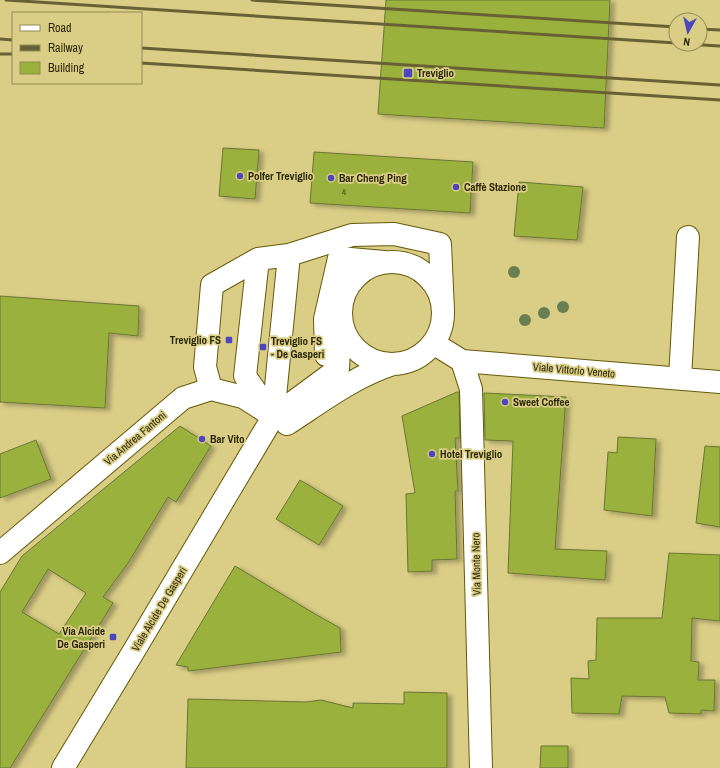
<svg xmlns="http://www.w3.org/2000/svg" width="720" height="768" viewBox="0 0 720 768" font-family="'Archivo Narrow',sans-serif">
	<defs>
		<filter id="shadow"><feDropShadow dx="4.5" dy="2.5" stdDeviation="2" flood-color="#0004"/></filter>
	</defs>
	<rect width="100%" height="100%" fill="#dacd86"/>
	<!-- building -->
	<path fill="#9bb13d" stroke="#697634" fill-rule="evenodd" filter="url(#shadow)" d="M386,0H610L604,128L378,114Z
		M223,148L259,150L255,199L219,196Z
		M314,152L473,162L470,213L310,203Z
		M519,182L583,187L577,240L514,236Z
		M0,296L139,306L138,336L109,333L105,408L0,402Z
		M457,392H459L460,438H455L458,491H455L457,559L432,560V571L408,572L406,494L415,493L402,416Z
		M484,393L566,397L555,549L607,551L605,580L508,573L513,441L485,440Z
		M180,426L211,446L176,502L168,497L128,563L103,597L113,603L10,768H0V592L22,556ZM48,569L86,593L59,634L22,612Z
		M618,437L656,439L652,516L604,510L608,452L617,453Z
		M36,440L51,479L0,498V454Z
		M705,446L720,447V527L696,523Z
		M300,480L343,506L319,545L276,519Z
		M669,553L720,555V621L692,618L691,661L699,662L698,680H715L714,711L701,710V714L669,713L665,697L622,696L619,714L572,713L571,678L589,679L588,661L596,660L597,618H662Z
		M235,566L315,614L340,628L341,652L188,671V667L176,665Z
		M404,692L447,693V768H186L188,699L306,702L321,700L353,708V703L404,704Z
		M541,746H568V768H540Z"/>
	<g fill="none" stroke-linecap="round" stroke-linejoin="round">
		<!-- minor casing -->
		<g stroke="#665a0a" stroke-width="24">
			<path id="minor" d="M341 313a51 51 0 1 1 102 0a51 51 0 1 1-102 0Z
				M433,343L462,361L720,382
				M326,355L325,319L339,258L384,262
				M462,361L471,389L481,768
				M680,378L688,237
				M211,389L205,367L212,285L258,259
				M273,417L245,376L258,259L289,255L352,235L394,234L440,244L443,310
				M273,417L289,255
				M287,424C321,402 355,376 393,364
				M0,553L183,398L211,389L243,397L265,411
				M63,768L135,649L273,417L338,369L341,313"/>
		</g>
		<!-- minor -->
		<use href="#minor" stroke="#fff" stroke-width="22"/>
		<!-- rail -->
		<path stroke="#696135" stroke-width="3" d="M6,0L676,43
			M252,0L676,27
			M700,29L720,30
			M0,39L13,40
			M685,44L720,46
			M141,48L720,85
			M0,54H13
			M141,63L720,100"/>
	</g>
	<!-- trees -->
	<g fill="#677f52">
		<circle cx="514" cy="272" r="6"/>
		<circle cx="563" cy="307" r="6"/>
		<circle cx="544" cy="313" r="6"/>
		<circle cx="525" cy="320" r="6"/>
	</g>
	<!-- markers -->
	<g fill="#4d47be" stroke="#dacd86" stroke-width="1.5">
		<rect x="403" y="68" width="10" height="10" rx="2"/>
		<circle cx="240" cy="176" r="4"/>
		<circle cx="331" cy="178" r="4"/>
		<circle cx="456" cy="187" r="4"/>
		<rect x="225" y="336" width="8" height="8" rx="2"/>
		<rect x="259" y="343" width="8" height="8" rx="2"/>
		<circle cx="505" cy="402" r="4"/>
		<circle cx="202" cy="439" r="4"/>
		<circle cx="432" cy="454" r="4"/>
		<rect x="109" y="633" width="8" height="8" rx="2"/>
	</g>
	<g text-anchor="middle" dominant-baseline="central" stroke-width="3.5" stroke-linejoin="round" paint-order="stroke">
		<!-- number labels -->
		<g font-size="9" fill="#484a16">
			<text x="344" y="192">4</text>
		</g>
		<!-- poi labels -->
		<g font-size="11" font-weight="bold" fill="#2c2709" stroke="#dacd86" text-anchor="start">
			<text x="417" y="73">Treviglio</text>
			<text x="248" y="176">Polfer Treviglio</text>
			<text x="339" y="178">Bar Cheng Ping</text>
			<text x="464" y="187">Caffè Stazione</text>
			<text x="221" y="340" text-anchor="end">Treviglio FS</text>
			<text x="271" y="341">Treviglio FS<tspan x="271" dy="13">- De Gasperi</tspan></text>
			<text x="513" y="402">Sweet Coffee</text>
			<text x="210" y="439">Bar Vito</text>
			<text x="440" y="454">Hotel Treviglio</text>
			<text x="105" y="631" text-anchor="end">Via Alcide<tspan x="105" dy="13">De Gasperi</tspan></text>
		</g>
		<!-- street labels -->
		<g font-size="11" fill="#2c2709" stroke="#dacd86">
			<text transform="translate(574 370) rotate(5)">Viale Vittorio Veneto</text>
			<text transform="translate(135 438) rotate(-40)">Via Andrea Fantoni</text>
			<text transform="translate(476 564) rotate(-91)">Via Monte Nero</text>
			<text transform="translate(159 609) rotate(-59)">Viale Alcide De Gasperi</text>
		</g>
	</g>
	<!-- legend -->
	<rect x="12" y="12" width="130" height="72" fill="#dacd86" stroke="#948b54"/>
	<rect x="20" y="25" width="20" height="6" fill="#ffffff" stroke="#948b54"/>
	<text x="48" y="32" font-size="12" fill="#2c2709">Road</text>
	<rect x="20" y="45" width="20" height="6" fill="#696135" stroke="#948b54"/>
	<text x="48" y="52" font-size="12" fill="#2c2709">Railway</text>
	<rect x="20" y="62" width="20" height="12" fill="#9bb13d" stroke="#948b54"/>
	<text x="48" y="72" font-size="12" fill="#2c2709">Building</text>
	<!-- north arrow -->
	<g transform="translate(688 32) rotate(188)"><circle r="19" fill="#dacd86" stroke="#948b54"/>
	<path d="M0-3L7 15L0 10L-7 15Z" fill="#4d47be"/>
	<text y="-6" font-size="11" font-weight="bold" text-anchor="middle" fill="#2c2709">N</text>
	</g>
</svg>
